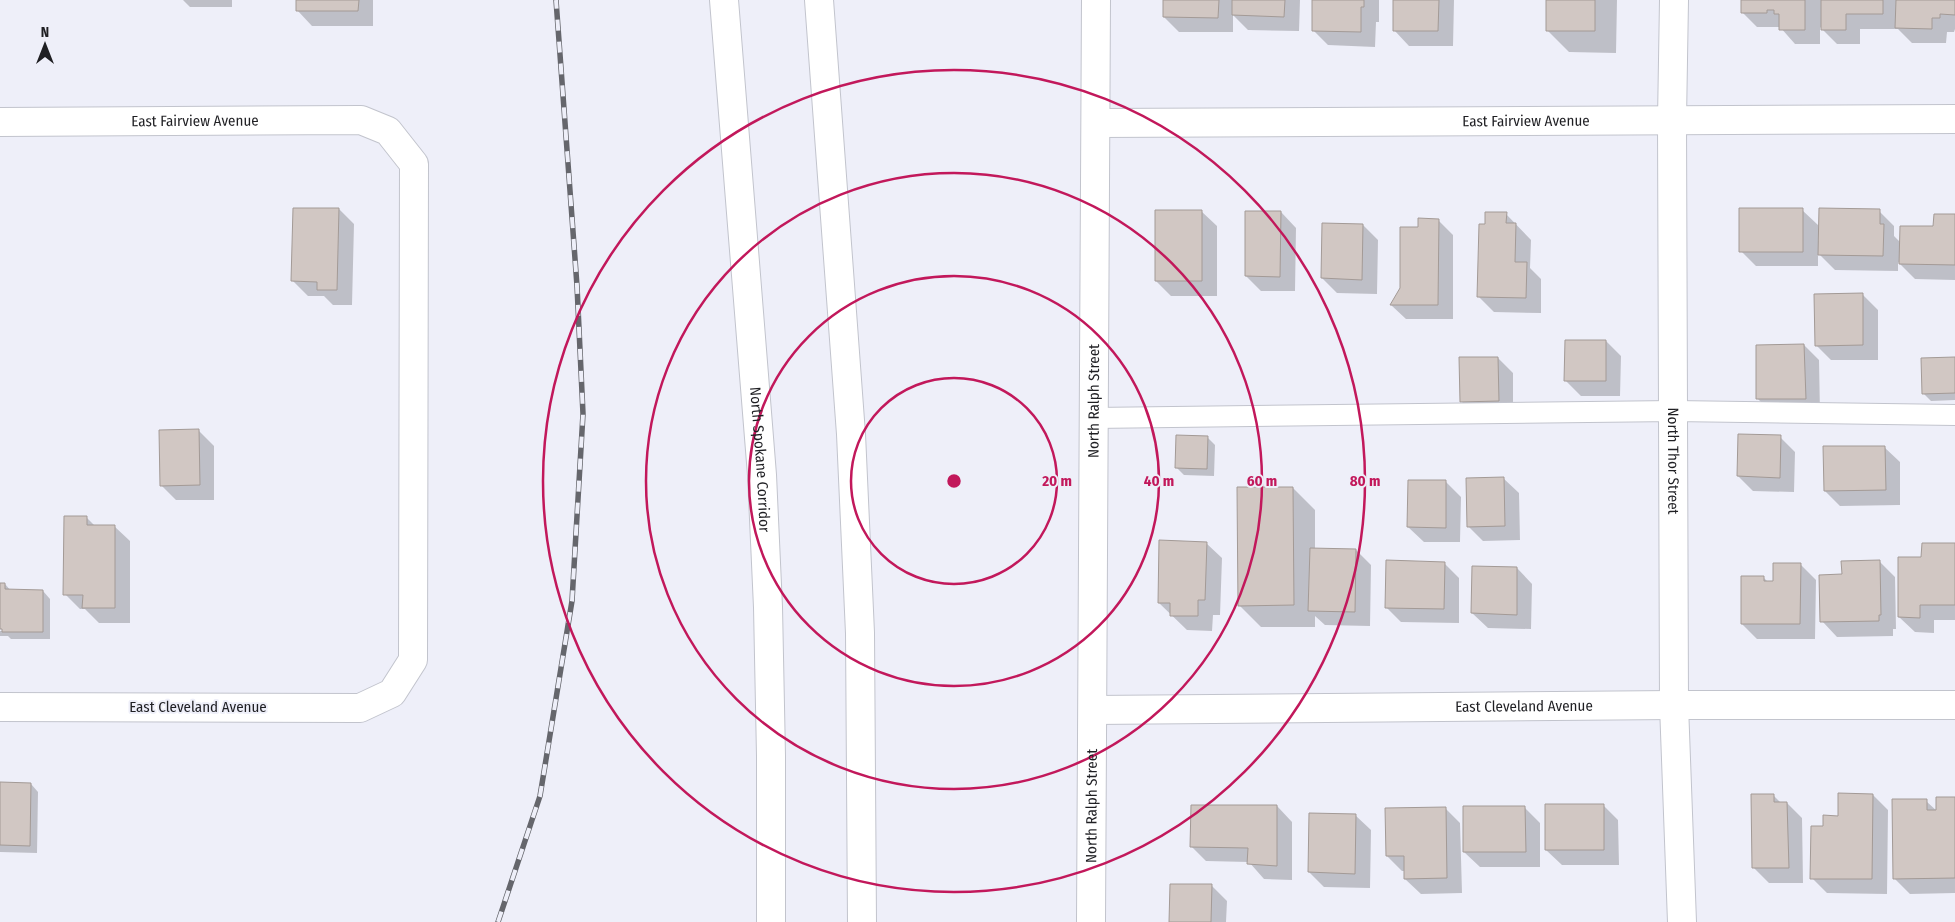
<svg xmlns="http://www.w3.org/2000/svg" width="1955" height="922" viewBox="0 0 1955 922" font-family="'Fira Sans Condensed',sans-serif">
	<rect width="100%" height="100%" fill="#eeeff9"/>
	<!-- shadow -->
	<path fill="#0003" d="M183,0H232V7H190Z
		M297,0H373V26H312L297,10Z
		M1164,0H1300L1299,31L1248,30L1233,15V32H1179L1164,17Z
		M1314,0H1379V22H1376L1375,47L1328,45L1313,30Z
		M1395,0H1454L1453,46H1409L1394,30Z
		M1547,0H1617L1616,53L1569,52L1547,30Z
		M1742,0H1955V29L1954,32H1947L1946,43H1912L1898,29H1860V44H1837L1820,27V44H1795L1780,27H1757L1742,12Z
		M339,209L354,224L352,305H333L324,296H308L293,281Z
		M1802,210L1818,225V241L1879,211L1894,226V236L1901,243L1934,227L1955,215V280L1915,279L1898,262V271L1835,270L1818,253V266H1756L1741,251Z
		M1201,211L1217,226V296H1171L1156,281Z
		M1281,212L1296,228L1295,291H1261L1246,276Z
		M1506,214L1531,240L1530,268L1541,279V313L1494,312L1479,297Z
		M1438,220L1453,235V319H1406L1391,305L1402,289L1419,228Z
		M1363,225L1378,240L1377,294L1337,293L1322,278Z
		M1863,295L1878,310V360H1831L1816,345Z
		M1606,341L1621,356L1620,396H1581L1566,381Z
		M1804,345L1819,360L1820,414H1773L1758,399Z
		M1498,358L1513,373V416H1476L1461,401Z
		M1955,358V400L1931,401L1923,393Z
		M198,430L214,446V500H176L161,485Z
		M1207,437L1215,445L1214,476L1184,475L1177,468Z
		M1780,437L1795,452L1794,492L1753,491L1738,476Z
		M1884,447L1900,462V505L1840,506L1825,491Z
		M1503,478L1519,493L1520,540L1483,541L1468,526Z
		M1446,482L1461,497L1460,542H1424L1408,527Z
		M1293,488L1315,510V549L1356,550L1371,565L1370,626L1325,625L1315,616V627H1261L1239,605Z
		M87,518L95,526H114L130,541V623H99L85,609H80L65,594Z
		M1206,543L1222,558L1220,615H1213L1212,631L1187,630L1159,603Z
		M1955,544V620H1934V633L1915,632L1899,617L1922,559Z
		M1880,562L1895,577L1896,629H1893V636L1837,637L1822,621L1843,575Z
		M1444,563L1459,578V623L1401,622L1386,607Z
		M1800,564L1816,580L1815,639H1757L1742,624L1763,577L1768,582H1774Z
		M1517,568L1532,584L1531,629L1488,628L1472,613Z
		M0,584H5L11,591H43L50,599V639H11L8,636H0V631H8L0,628Z
		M0,784H31L38,792L37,853L0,852Z
		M1873,795L1888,810L1887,894L1827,893L1812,878L1824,827Z
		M1774,796L1781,803H1787L1802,818L1803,883H1769L1754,868Z
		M1955,798V893L1910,894L1895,879L1926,801L1938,812Z
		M1603,805L1618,820L1619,865H1562L1546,850Z
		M1277,806L1292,822V880L1264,879L1249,862L1206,861L1191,846Z
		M1445,808L1460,823L1462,893L1421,894L1405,879V871H1402L1387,856Z
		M1525,808L1540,823V867H1480L1464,852Z
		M1355,815L1371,830L1370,888L1324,887L1309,872Z
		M1212,886L1227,901L1226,922H1170Z"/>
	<!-- building -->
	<path fill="#d1c7c3" stroke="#a39a96" d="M296,0H359L358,11H296Z
		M1163,0H1219L1218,18L1163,17Z
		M1232,0H1285L1284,17L1232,15Z
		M1312,0H1364V7H1361V32L1312,31Z
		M1393,0H1439L1438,31H1393Z
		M1546,0H1595V31H1546Z
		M1741,0H1805V30H1779V14H1774V10H1767V13H1741Z
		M1821,0H1883V14H1846V30H1821Z
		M1896,0H1955V15L1940,14V18H1932V29L1895,28Z
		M293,208H339L337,290H317V282L291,281Z
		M1739,208H1803V252H1739Z
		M1819,208L1880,209V224H1884L1883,256L1818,255Z
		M1155,210H1202V281H1155Z
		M1245,211H1281L1280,277L1245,276Z
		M1485,212H1507L1506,223H1516L1515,262H1527L1526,298L1477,297L1479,224H1485Z
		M1934,214H1955V265L1899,264L1900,226H1933Z
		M1418,218L1439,219L1438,305H1390L1400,288V227H1418Z
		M1322,223L1363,224L1362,280L1321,278Z
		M1863,293V345L1815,346L1814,294Z
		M1565,340H1606V381H1564Z
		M1804,344L1806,399H1756V345Z
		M1459,357H1498L1499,401L1460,402Z
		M1955,357V393L1922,394L1921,358Z
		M199,429L200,485L160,486L159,430Z
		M1738,434L1781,435L1780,478L1737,476Z
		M1176,435L1208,436L1207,469L1175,468Z
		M1823,446H1885L1886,490L1824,491Z
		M1504,477L1505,526L1467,527L1466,478Z
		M1408,480H1446V528L1407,527Z
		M1237,487H1293L1294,605L1238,606Z
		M64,516H87V525H115V608H82L83,595H63Z
		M1159,540L1207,542L1205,600H1198V616H1170V603H1158Z
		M1922,543H1955V605H1920V618L1898,617V557H1921Z
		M1310,548L1356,549L1355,612L1308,611Z
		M1386,560L1445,562L1444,609L1385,608Z
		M1880,560L1881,615H1879V621L1820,622L1819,575L1842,574L1841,561Z
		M1773,563H1801L1800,624H1741V576H1764V581H1773Z
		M1472,566L1517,567V615L1471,613Z
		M0,583H5V589L43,590V632H2V629H0Z
		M0,782L31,783L30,846L0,845Z
		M1838,793L1873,794L1872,879H1810L1811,826H1823V815L1838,816Z
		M1751,794H1774V802H1787L1789,868H1752Z
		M1936,797H1955V878L1893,879L1892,799H1927V810H1936Z
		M1545,804H1604V850H1545Z
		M1191,805H1277V866L1247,864L1248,848L1190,847Z
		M1463,806H1525L1526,852H1463Z
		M1446,807L1447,878L1404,879V856H1386L1385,808Z
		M1309,813L1356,814L1355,874L1308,872Z
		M1170,884H1212L1211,922H1169Z"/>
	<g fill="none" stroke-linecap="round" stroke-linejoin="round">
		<!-- lane casing -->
		<g stroke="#c2c4cd" stroke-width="22">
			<path id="lane" d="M1093,418L1674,411L1955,415"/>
		</g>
		<!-- street casing -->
		<g stroke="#c2c4cd" stroke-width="30">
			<g id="street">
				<path id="s1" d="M1674,0L1672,120L1674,705L1682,922"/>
				<path id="s2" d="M0,122L361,120L388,131L414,164L413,660L392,693L360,708L0,707"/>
				<path id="s3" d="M1096,123L1955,119"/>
				<path id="s4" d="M1093,710L1674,705H1955"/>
				<path id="s5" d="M1091,922L1096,0"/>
			</g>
		</g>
		<!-- highway casing -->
		<g stroke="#c2c4cd" stroke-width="30">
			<g id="highway">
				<path id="s6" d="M724,0L762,475L768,607L771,756V922"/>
				<path d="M819,0L851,434L860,633L862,922"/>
			</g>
		</g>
		<!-- lane -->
		<use href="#lane" stroke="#fff" stroke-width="20"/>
		<!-- street -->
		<use href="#street" stroke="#fff" stroke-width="28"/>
		<!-- highway -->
		<use href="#highway" stroke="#fff" stroke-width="28"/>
		<!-- rail casing -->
		<g stroke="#65666c" stroke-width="5.5">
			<path id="rail" d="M498,922L540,796L572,601L583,414L577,286L556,0"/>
		</g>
		<!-- rail -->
		<use href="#rail" stroke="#eeeff9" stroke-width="4" stroke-dasharray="11" stroke-linecap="butt"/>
	</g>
	<!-- distance rings -->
	<g fill="none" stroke="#c2185b" stroke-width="2.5">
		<circle cx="954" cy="481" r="103"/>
		<circle cx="954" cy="481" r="205"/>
		<circle cx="954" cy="481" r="308"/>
		<circle cx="954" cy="481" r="411"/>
	</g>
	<g text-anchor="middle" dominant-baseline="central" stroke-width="4" stroke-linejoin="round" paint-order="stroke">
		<!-- street labels -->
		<g font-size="15" fill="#1f1f23" stroke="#eeeff9">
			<text stroke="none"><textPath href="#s2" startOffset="195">East Fairview Avenue</textPath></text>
			<text stroke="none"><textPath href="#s3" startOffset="430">East Fairview Avenue</textPath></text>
			<text stroke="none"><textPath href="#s5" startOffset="521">North Ralph Street</textPath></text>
			<text stroke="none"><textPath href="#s6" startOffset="461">North Spokane Corridor</textPath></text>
			<text stroke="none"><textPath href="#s1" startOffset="461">North Thor Street</textPath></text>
			<text stroke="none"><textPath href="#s4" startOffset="431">East Cleveland Avenue</textPath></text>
			<text x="198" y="707">East Cleveland Avenue</text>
			<text stroke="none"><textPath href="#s5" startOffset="116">North Ralph Street</textPath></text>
		</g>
	</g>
	<circle cx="954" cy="481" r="8" fill="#c2185b" stroke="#eeeff9" stroke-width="2.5"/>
	<g font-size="15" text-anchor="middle" font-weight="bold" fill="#c2185b" stroke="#eeeff9" stroke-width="4" stroke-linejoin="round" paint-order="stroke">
		<text x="1057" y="486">20 m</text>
		<text x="1159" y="486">40 m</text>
		<text x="1262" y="486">60 m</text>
		<text x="1365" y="486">80 m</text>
	</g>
	<!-- north arrow -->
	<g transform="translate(45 45)" stroke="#eeeff9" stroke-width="4" paint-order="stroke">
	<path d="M0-4L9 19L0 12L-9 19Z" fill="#1f1f23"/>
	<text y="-8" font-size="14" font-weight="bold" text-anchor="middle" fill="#1f1f23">N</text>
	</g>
</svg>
